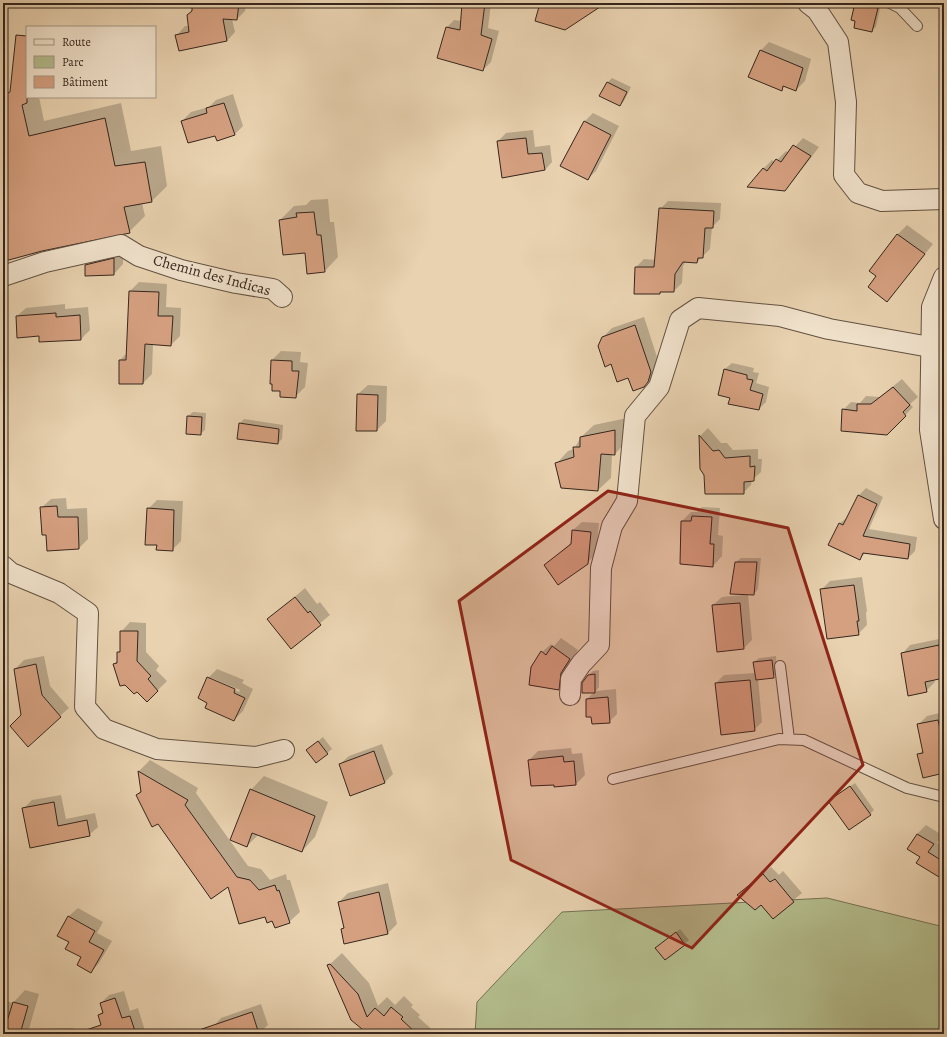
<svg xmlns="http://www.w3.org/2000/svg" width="947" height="1037" viewBox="0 0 947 1037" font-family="Alegreya,serif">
	<rect width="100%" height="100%" fill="#e9d2b0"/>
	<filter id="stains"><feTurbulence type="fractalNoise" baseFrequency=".005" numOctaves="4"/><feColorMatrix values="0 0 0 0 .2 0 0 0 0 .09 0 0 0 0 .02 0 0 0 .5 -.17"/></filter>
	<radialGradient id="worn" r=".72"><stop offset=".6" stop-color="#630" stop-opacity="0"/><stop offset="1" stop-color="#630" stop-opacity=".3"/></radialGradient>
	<!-- green -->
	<path fill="#b4bd8d" stroke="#747255" d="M827,898L944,927V1034H475L477,1002L562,912Z"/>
	<!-- shadow -->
	<path fill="#0003" fill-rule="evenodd" d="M193,3H246L245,11L237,19H232L235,32L227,41L177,35L185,26H189Z
		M463,3H491L488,28L499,31L491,62L483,70L447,27L454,20L462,21Z
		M856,3H881L876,27L871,31L852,19Z
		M27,39V97H39L44,121L121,103L131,151L161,146L167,186L151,202L142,203L145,216L129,232L3,205V169Z
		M769,42L811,59L805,81L796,90L785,86L781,90L760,51Z
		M612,78L631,87L624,101L620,105L608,82Z
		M233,94L243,126L234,135L216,134L182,121L191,112L209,107L216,100Z
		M593,113L619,126L596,171L588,179L561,166L585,121Z
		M533,130L535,147L550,145L552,162L545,170L502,177L498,141L506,133Z
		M803,138L819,147L793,181L784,190L763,169L772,160L775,162L786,151L789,153Z
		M328,199L330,222H334L338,257L325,271L306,252L280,220L294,206L306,205L311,200Z
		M668,201L721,203L720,219L712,227L710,249L697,262L686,261L683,266L682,283L674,291H662L659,293L636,267L644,259L656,260L660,209Z
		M907,225L933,244L887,301L877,276L870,271L898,234Z
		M123,250V264L114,274L86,275V265L95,256Z
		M139,282L167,284L166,307L181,308L180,336L171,345L153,343L152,374L143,383H120V360L128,352L130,291Z
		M65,304V309L88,307L90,330L81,339L40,335L17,316L26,308Z
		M644,317L659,363L653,377L644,386L603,337L612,328Z
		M281,351L301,352L300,362L308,363L305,387L295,397L281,390L272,360Z
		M732,363L754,368L753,372L759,373L756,383L769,387L766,402L759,409L731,397L725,369Z
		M902,379L918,397L910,404L913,407L887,434L843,410L851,402L860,403L866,396L880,397Z
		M368,385L387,386L386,421L377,430L358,394Z
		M193,412L206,413L205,430L200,434L187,433L188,416Z
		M627,418V441L615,454H612L611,478L598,490L556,464L568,451L574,449L581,437L594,425Z
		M244,419L283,425L282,439L278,443L240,423Z
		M708,428L721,443H727L733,450L758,449V459H762L761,472L752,480L751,485L743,493L705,475L701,469L700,436Z
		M866,488L883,497L869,529L917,537L915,551L908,558L866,552L860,559L830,545L840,523L848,517L859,495Z
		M66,498L67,509L87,508L88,539L79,548L47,534L41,508L51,499Z
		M157,500L183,501L181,541L172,550L148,509Z
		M702,507L720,508L718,535L723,536L722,556L713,566L682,521L691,512H697Z
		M582,522L599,523L596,554L587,563L545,565L572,542L573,530Z
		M741,558H761L758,589L754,594H748L752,640L744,648L713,605L722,597L744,595L736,562Z
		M862,577L867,611L866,613L867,625L858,634L821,590L830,581Z
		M305,588L317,604L320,602L330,615L291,647L269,619Z
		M130,622L146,623V652L159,666L156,670L167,681L147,701L114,664L118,660V653L121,650V632Z
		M561,638L578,650L570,663L567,680L558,689L542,652L551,644L554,646Z
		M944,638V676L934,679L935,682L926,691L902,654L910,645Z
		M44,656L50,686L69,708L60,716L22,715L15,669L24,660Z
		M776,656L777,672L773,677L758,678L762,722L754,730L716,683L724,675L756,673L754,662L759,658Z
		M217,669L244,680L242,683L253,689L243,711L234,720L209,702L208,678ZM211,678L240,690L239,692L211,680Z
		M599,670V687L596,691L616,689L617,714L609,722L587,699L594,692L588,675L593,671Z
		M944,712V772L918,755L923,750L918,725L927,716Z
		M323,737L332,749L327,753L312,746Z
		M382,744L393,774L385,782L351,795L340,764L349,756Z
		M571,748L572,754L582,753L585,775L576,784H555L529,760L538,751Z
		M150,760L198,788L196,793L248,866L261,869L270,880L286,874L287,880H290L300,912L289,922L265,916L228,885L137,795L141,790L139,771Z
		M264,776L328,802L315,837L302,851L258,835L247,846L251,790Z
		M855,783L874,810L870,814L829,801Z
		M61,795L66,819L95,813L98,827L89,835L31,846L24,808L32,800Z
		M926,825L942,835L937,843L944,847V879L921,856L917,834Z
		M771,867L779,875L783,871L802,893L773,917L747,887Z
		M388,883L397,924L388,933L345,943L342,929L345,926L339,902L348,893Z
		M78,908L103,922L97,933L112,941L99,963L91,972L83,957L70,942L58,936L69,916Z
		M680,929L689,940L665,959L656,948Z
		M342,953L369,983L378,1006L387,997L395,1005L404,996L413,1005L411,1007L420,1015L418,1017L437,1034H369L328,966Z
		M25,990L39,994L29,1029L73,1028L74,1034H3V1000L13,1003Z
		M124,991L130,1011L138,1008L146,1034H105L99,1015L103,1011L101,1003L109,995Z
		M261,1004L268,1025L259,1033L207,1034L221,1018Z"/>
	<!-- building -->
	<path fill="#d5a080" stroke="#35261d" d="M192,3H239L237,20L223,19L227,41L179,51L175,35L189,32L187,15L192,11Z
		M462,3H485L481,35L492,39L483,71L437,58L446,27L460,30Z
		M540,3H606L565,30L535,21Z
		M855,3L878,8L872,32L854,28L855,21L851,20Z
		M16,35L27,36V103L22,105L29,136L105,118L115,166L145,162L152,202L124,207L130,233L42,251L5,261L3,222V96L10,92Z
		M760,50L803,68L796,91L783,86L782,91L748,77Z
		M607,82L627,92L620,106L599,96Z
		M224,103L235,135L217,141L215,136L188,143L181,121L207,113L206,108Z
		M584,121L611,135L588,180L560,166Z
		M526,138L528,154L542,153L545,170L502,178L497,141Z
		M793,145L811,156L785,191L747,187L763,168L767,171L776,159L781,162Z
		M659,208L714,211L713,228H705L703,258H698L697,263L683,262L675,274L674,292H660V294H634L635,267H654Z
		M314,212L317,235H321L325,272L307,274L305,253L283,255L279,220L297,217L296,213Z
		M897,234L925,254L887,302L868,287L876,276L869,271Z
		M114,258V275L85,276V265Z
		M129,291L159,292L158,316H173L171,346L145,344L143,384H119V360H126Z
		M56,313V317L80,315L81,340L39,342V336L17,338L16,316Z
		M635,325L651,372L648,382L644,387L633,391L628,378L617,382L611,364L605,367L598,346L602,337Z
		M271,360L292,361V371H299L296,398L280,397V391H272V384H270Z
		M724,369L747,375V379L753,380L750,390L763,394L759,410L728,404L730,398L718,395Z
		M893,387L910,405L903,412L906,416L887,435L841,431L842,409L857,411V404H871Z
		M357,394L378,395L377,431H356Z
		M187,416L202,417L201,435L186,434Z
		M239,423L279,429L278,444L237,439Z
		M615,430V455L601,454L598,491L561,488L555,463L574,457L573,447H580V437Z
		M699,435L713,451L719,450L725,458L750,456V467L755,466L754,481L744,482V494H705L704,475L700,469Z
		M858,495L877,504L863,536L910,544L908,559L863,553L860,560L828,545L839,523L843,525Z
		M57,506L58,517H78L79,549L47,551L46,535H42L40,507Z
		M147,508L174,510L173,551L156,550L157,545H145Z
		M692,516L712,517L710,544H714L713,567L680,564L681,521H691Z
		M572,530L591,532L588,564L558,585L544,565L571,544Z
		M735,562H757L754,595L730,594Z
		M854,585L859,621H857L859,635L827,639L820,589Z
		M295,597L308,613L310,611L321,625L291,649L267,619Z
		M740,603L744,649L717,652L712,605Z
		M120,631H138L137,661L151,676L148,679L158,691L147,702L137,692L134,694L125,685L120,686L113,664L117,663V652H120Z
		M939,645L944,678L925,682L927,692L908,696L901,653Z
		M552,646L570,659L561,673L559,690L529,685L531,667L541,651L546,655Z
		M772,660L774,678L756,680L753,662Z
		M36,664L42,695L61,717L28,747L10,726L21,715L14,669Z
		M595,674V693H582V683L588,675Z
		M207,677L235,689L234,693L245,698L234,721L205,708L207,703L198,698Z
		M750,680L755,731L721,735L715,683Z
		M608,697L610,723L592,724L591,717H586V699Z
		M938,720L944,745V773L923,778L917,754L923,753L917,724Z
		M318,741L328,754L316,763L306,750Z
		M374,751L385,783L350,796L339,764Z
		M563,756L564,762L574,761L576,785L554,787V785L531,786L528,760Z
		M138,771L188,800L185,805L237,877L250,880L259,890L275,885L277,891L279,890L290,923L275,928L272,921L267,923L265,917L239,924L228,887L211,899L158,824L152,827L136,795L141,792Z
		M850,786L871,815L849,830L828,801Z
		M250,789L315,816L302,852L252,833L247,847L230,840Z
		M54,802L58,826L87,820L90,836L30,848L22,808Z
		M917,834L934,844L928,852L944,862V880L916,863L920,857L907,849Z
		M763,874L770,882L775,879L794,902L773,919L761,905L755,910L737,895Z
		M379,892L388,934L344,944L341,929L344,928L338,902Z
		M68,916L95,931L89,942L104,950L91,973L77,965L81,957L65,949L69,942L57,936Z
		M676,932L685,945L665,960L655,948Z
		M330,964L358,994L367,1017L375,1008L384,1016L391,1007L403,1017L401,1019L417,1034H368L351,1020L327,965Z
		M115,998L122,1018L130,1016L136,1034H84L83,1031L101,1025L98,1015L103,1013L100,1003Z
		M13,1002L28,1006L20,1034H3Z
		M252,1012L259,1034H196V1031Z"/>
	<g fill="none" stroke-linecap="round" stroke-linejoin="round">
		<!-- lane casing -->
		<g stroke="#625142" stroke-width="12">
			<path id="lane" d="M890,3L900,8L917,26
				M930,375L944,378
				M780,666L789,739
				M613,779L779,739L804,740L907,788L944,797"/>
		</g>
		<!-- street casing -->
		<g stroke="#625142" stroke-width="22">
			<path id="street" d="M808,3L817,10L838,42L846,102L844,175L858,193L882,201L944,199
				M3,276L45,262L121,245L139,256L181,270L236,283L273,289L282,297
				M944,277L932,307L930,430L944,519
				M3,566L11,573L59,593L88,613L85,707L104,729L157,749L256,757L284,750
				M570,695L571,679L581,664L599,645L601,568L612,526L627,501L635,416L659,387L680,320L698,308L780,316L829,329L930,347"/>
		</g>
		<!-- lane -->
		<use href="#lane" stroke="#f1e2cc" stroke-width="10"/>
		<!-- street -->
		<use href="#street" stroke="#f1e2cc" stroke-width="20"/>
	</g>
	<!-- marked area -->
	<path fill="#8f2418" fill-opacity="0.2" stroke="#8f2418" stroke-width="3" stroke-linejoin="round" d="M608,491L788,528L863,765L692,948L511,860L459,601Z"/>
	<g text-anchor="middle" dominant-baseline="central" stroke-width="3.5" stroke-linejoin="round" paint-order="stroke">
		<!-- street labels -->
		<g font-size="15" fill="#35261d" stroke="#f1e2cc">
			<text transform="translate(212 275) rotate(15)">Chemin des Indicas</text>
		</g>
	</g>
	<!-- margin -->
	<rect width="947" height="1037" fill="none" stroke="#e9d2b0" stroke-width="16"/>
	<rect x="4" y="4" width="939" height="1029" fill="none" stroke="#35261d" stroke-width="2"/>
	<rect x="8" y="8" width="931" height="1021" fill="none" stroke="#35261d"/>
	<!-- legend -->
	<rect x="26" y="26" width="130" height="72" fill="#f1e2cc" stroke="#a69786"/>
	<rect x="34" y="39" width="20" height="6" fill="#f1e2cc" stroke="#a69786"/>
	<text x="62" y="46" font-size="12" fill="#35261d">Route</text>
	<rect x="34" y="56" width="20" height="12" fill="#b4bd8d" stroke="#a69786"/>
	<text x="62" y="66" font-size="12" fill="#35261d">Parc</text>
	<rect x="34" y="76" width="20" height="12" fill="#d5a080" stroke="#a69786"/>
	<text x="62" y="86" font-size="12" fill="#35261d">Bâtiment</text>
	<rect width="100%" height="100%" filter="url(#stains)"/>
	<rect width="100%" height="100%" fill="url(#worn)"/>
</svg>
